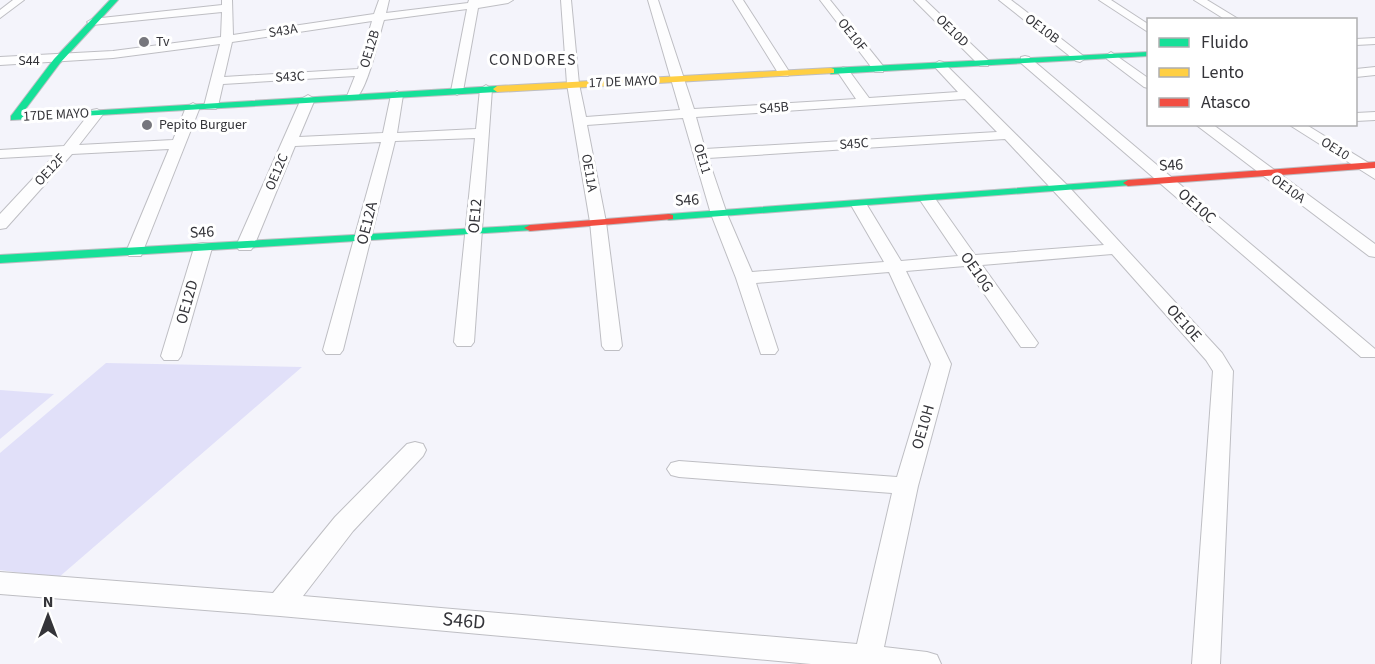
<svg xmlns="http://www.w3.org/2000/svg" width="1375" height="664" viewBox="0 0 1375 664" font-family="'Source Sans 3',sans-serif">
	<rect width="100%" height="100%" fill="#f4f4fb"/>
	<!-- green -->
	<path fill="#e1e0f9" d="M106,363L302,367L58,578L0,570V453Z
		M0,390L54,394L0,439Z"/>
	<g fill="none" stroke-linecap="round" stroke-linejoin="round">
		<!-- street casing -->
		<g stroke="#bebec3" stroke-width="2">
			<path id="street" d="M13,0H24L0,18V10Z
				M222,0H232L233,35L374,14L379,0H389L386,13L468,3L469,0H513L508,3L478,8L463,91L457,95L451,91L467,9L384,20C379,35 367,96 353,100L347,96L355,76L223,84L218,106L216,109H206L204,106L220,44L113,58L0,65V57L113,51L221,37L222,12L92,25L87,22L92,19L222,5ZM372,21L358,69L224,77L232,42Z
				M561,0H571L579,84L586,117L680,110L648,0H658L694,109L856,99L837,71L843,67L847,68L869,98L958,92L933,65L939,61L943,62L1069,187L1222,353L1233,371L1220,664H1192L1213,371L1206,360L1112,254L982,265L1038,343L1035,347H1021L965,266L906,271L951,364L918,486L884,647L927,652L937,655L941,664H811L280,616L0,594V572L273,593L335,517L407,444L415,442L423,444L426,450L423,456L353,531L303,596L857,644L892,493L679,477L671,475L667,469L671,463L679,461L897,477L931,364L889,272L756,283L778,350L775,354H761L736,278L711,214L683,118L587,125L606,222L622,346L619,350H605L602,346L590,222L567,84ZM965,99L997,132L705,149L696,117ZM1005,139L1104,245L975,255L934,197L928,195L920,200L958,256L901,261L867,205L859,200L851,205L884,262L752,272L727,214L708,158Z
				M733,0H743L790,73L788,76H780Z
				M820,0H830L883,66V72H875Z
				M914,0H925L988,60V66H980Z
				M999,0H1011L1086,58L1080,62L1076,61Z
				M1099,0H1111L1148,24V32Z
				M1194,0H1207L1240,20H1226Z
				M1375,38V44L1356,45V39Z
				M1111,52L1148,78V88L1144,87L1107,59L1105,56Z
				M1025,56L1029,57L1375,349V357H1361L1021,63V57Z
				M1375,67V75L1356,77V69Z
				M486,85L492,89L474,342L471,346H457L454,342L475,138L395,141L343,350L340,354H326L323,350L381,142L295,146L254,246L251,250H239L236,246L301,99L308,95L315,99L299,137L383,133L391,95L397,91L403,95L397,133L476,129L480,89Z
				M193,103L200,107L141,256H129L126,252L169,149L72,154L6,228L0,229V214L55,155L0,158V150L64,146L92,110L97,109L104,113L79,145L173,140L186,107Z
				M1375,112V120L1356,121V113Z
				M1195,124H1212L1375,244V257L1369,256Z
				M1288,124H1305L1375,167V179Z
				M203,243L209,244L212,248L181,356L178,360H164L161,356L194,248L197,244Z"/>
		</g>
		<!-- fast casing -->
		<g stroke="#bebec3" stroke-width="2">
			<path id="fast" d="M110,0H118L60,63L21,115L497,86L501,89L497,92L11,120V116L54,59Z
				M1148,52V56L831,74L827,71L831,68Z
				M1128,180L1132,181V185L669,220L663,217L669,214Z
				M530,225L536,228L534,230L0,263V255Z"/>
		</g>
		<!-- slow casing -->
		<g stroke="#bebec3" stroke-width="2">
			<path id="slow" d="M831,68L834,69V73L497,92L493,89L497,86Z"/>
		</g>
		<!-- jam casing -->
		<g stroke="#bebec3" stroke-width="2">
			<path id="jam" d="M1375,162V168L1128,186L1123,183L1128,180Z
				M669,214L673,215V219L530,231L524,228L530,225Z"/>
		</g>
		<!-- street -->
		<use href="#street" fill="#fdfdfe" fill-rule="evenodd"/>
		<!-- fast -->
		<use href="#fast" fill="#16e098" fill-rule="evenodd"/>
		<!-- slow -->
		<use href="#slow" fill="#ffcf43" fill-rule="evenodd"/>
		<!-- jam -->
		<use href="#jam" fill="#f24e42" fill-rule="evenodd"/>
	</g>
	<!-- markers -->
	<g fill="#77777d" stroke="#fff" stroke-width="2">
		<circle cx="144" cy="42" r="6"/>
		<circle cx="147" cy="125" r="6"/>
	</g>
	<g text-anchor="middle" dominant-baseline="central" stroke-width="6" stroke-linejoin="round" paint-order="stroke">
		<!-- far-street labels -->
		<g font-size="14" fill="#343439" stroke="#fff">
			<text transform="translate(1042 29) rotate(37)">OE10B</text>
			<text transform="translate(283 31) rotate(-9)">S43A</text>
			<text transform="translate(952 31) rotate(44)">OE10D</text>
			<text transform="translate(852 35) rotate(52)">OE10F</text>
			<text transform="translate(370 49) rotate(-73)">OE12B</text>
			<text x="29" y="61">S44</text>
			<text transform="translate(290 77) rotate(-3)">S43C</text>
			<text transform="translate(623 82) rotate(-2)">17 DE MAYO</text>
			<text transform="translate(774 108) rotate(-4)">S45B</text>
			<text transform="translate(56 115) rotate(-3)">17DE MAYO</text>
			<text transform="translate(854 144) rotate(-4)">S45C</text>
			<text transform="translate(1335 149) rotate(32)">OE10</text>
			<text transform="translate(702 159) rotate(73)">OE11</text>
			<text transform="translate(50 170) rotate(-47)">OE12F</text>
			<text transform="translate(277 172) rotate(-67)">OE12C</text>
			<text transform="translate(589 173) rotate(80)">OE11A</text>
			<text transform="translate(1288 189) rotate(36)">OE10A</text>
		</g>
		<!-- far-poi labels -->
		<g font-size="14" fill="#343439" stroke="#fff" text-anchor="start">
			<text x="156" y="42">Tv</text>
			<text x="159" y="125">Pepito Burguer</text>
		</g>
		<!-- far-quarter labels -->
		<g font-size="16" letter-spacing="1.5" fill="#343439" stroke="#fff">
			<text x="533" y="60">CONDORES</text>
		</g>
		<!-- street labels -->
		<g font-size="16" fill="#343439" stroke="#fff">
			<text transform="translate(1171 165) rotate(-4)">S46</text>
			<text transform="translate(687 200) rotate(-4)">S46</text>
			<text transform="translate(1197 206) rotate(41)">OE10C</text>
			<text transform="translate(475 216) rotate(-85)">OE12</text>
			<text transform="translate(367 223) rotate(-76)">OE12A</text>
			<text transform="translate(202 232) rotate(-3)">S46</text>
			<text transform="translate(977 272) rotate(55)">OE10G</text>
			<text transform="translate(187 302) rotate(-74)">OE12D</text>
			<text transform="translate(1184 323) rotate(48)">OE10E</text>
			<text transform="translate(923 427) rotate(-74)">OE10H</text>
		</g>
		<!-- near-street labels -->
		<g font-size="20" fill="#343439" stroke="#fff">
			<text transform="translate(464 621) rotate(5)">S46D</text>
		</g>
	</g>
	<!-- legend -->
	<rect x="1147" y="18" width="210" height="108" fill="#ffffff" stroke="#aeaeb0" stroke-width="1.5"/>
	<rect x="1159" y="38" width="30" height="9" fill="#16e098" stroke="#aeaeb0" stroke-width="1.5"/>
	<text x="1201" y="48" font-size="18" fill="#343439">Fluido</text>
	<rect x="1159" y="68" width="30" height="9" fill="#ffcf43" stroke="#aeaeb0" stroke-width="1.5"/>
	<text x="1201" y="78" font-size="18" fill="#343439">Lento</text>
	<rect x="1159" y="98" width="30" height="9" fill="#f24e42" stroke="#aeaeb0" stroke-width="1.5"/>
	<text x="1201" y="108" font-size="18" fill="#343439">Atasco</text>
	<!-- north arrow -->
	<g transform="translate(48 616)" stroke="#ffffff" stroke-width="4.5" paint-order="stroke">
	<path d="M0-4.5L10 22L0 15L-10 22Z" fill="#343439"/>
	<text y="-9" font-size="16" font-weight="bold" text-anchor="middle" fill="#343439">N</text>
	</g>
</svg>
